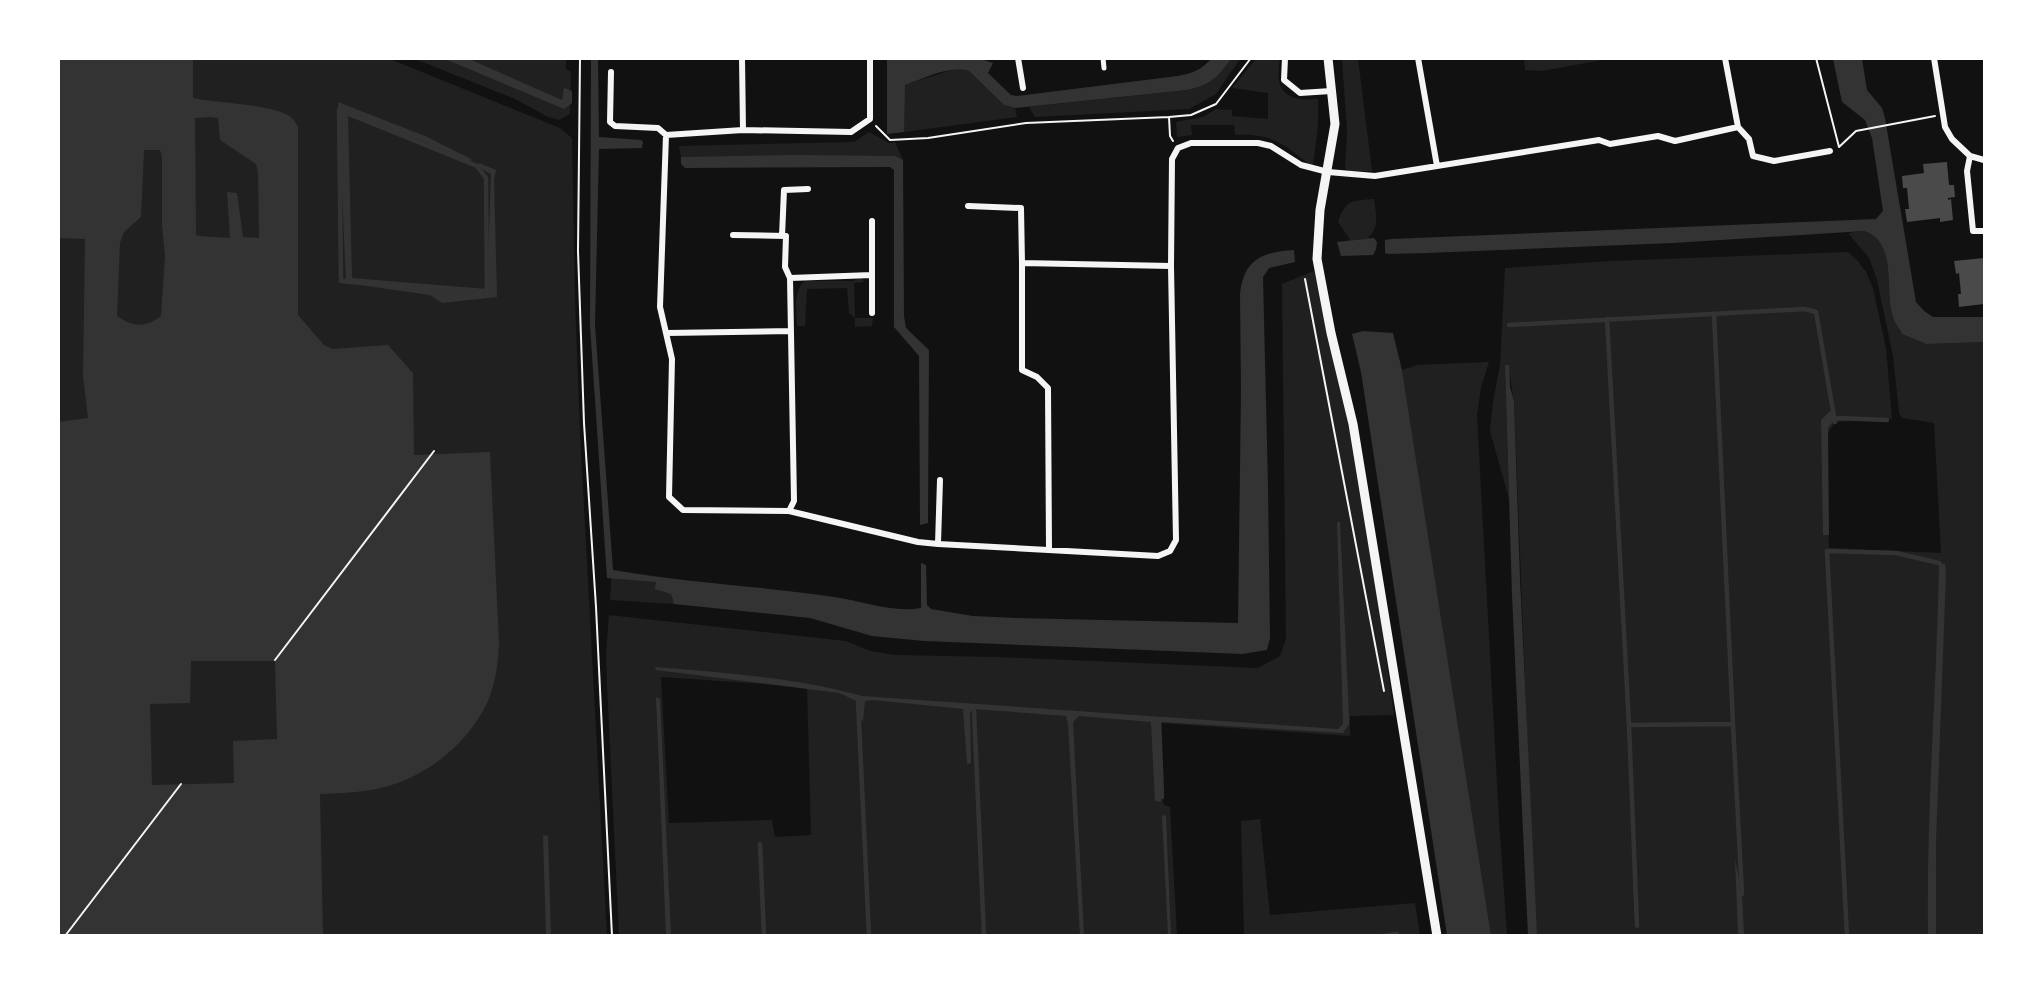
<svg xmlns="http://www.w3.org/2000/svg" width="2043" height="994" viewBox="0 0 2043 994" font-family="Helvetica,sans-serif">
	<rect width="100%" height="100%" fill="#111"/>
	<!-- green -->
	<path fill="#202020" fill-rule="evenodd" d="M58,59H390L560,128L572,138L575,300L580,432L607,935H59Z
		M415,59H566V69L571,72L570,114L559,120L548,117L515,99Z
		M1231,59H1240L1216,94L1189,109L1035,117L1029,107L1187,90C1211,85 1217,78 1231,59Z
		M1256,59H1280C1274,91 1286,102 1318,99V125L1313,167C1284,145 1274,133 1235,135L1234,125H1191L1192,135L1177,137L1176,122L1203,117L1216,109L1232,110V116L1268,119V93L1232,88Z
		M1342,59H1358L1372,171H1351L1345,169L1347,131Z
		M1524,59L1608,58V59L1542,71L1525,70Z
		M962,69L969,71L1004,105L1015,108L1017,117L904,132V85L952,70Z
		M869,132L889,143L895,142L903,160L895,156L681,157L679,146L854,142Z
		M1374,199C1376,214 1380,227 1368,238H1374L1351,241L1338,222C1346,199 1351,201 1374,199Z
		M1864,231C1897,242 1885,287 1892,314C1893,321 1899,328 1902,334L1926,344L1984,342V935H1535L1514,401L1508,365H1505L1509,499L1490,431L1493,402L1500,365L1505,268L1611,261L1848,252L1858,261L1866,272L1873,288L1886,348L1892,419L1835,422L1825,438L1829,548L1941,553L1934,423L1902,418L1899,413L1893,356L1877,280L1869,258L1848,233Z
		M1314,271L1353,424L1394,715L1350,716V736L1160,723L1163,804L1170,807L1177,935H619L607,685L606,653L609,615L846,641L870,651L896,655L997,657L1258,668L1280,656L1286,639L1282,284ZM661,677L807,687L811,835L775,837L772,820L669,823Z
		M861,277L864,282L854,283L855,318H873L872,326L855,327V318L849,313L847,288L807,289L805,326H797C797,312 792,291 805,281H853Z
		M1489,362L1481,387L1477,416L1499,820L1507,935H1491L1402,370L1417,365Z
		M612,571L656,582L671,594L674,604L610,600Z
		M1260,819L1270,915L1415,903L1420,935H1244L1241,821Z"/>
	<!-- water -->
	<path fill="#333" fill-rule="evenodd" d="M977,58L993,63L988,73L1011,95L1017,96L1178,76C1193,73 1201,70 1211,59H1231C1217,78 1211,85 1187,90L1015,108L1004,105L969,71C949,65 923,79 905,85L904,132L887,134V59Z
		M59,59H193V98C219,103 263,104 286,114C292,117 295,121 298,127V315L324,345L332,349L388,345L413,373L414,455L490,452L499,643C498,663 496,682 488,701C467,747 420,782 371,790C354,793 337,793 320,794L323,935H59L58,422L88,418L83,375L85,239L59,238ZM210,117L218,118L220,140L256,164L258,172L259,238L243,237L237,193L227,192L230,238L199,236L196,235L195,118ZM144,150H160L162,157V225L165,256L161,316C146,328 133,327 117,316L120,243L124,232L141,217ZM191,661H275L277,739L233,741L234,783L152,785L150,704L190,703Z
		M445,59H469L562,100L564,88L572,91V103L564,109Z
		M591,59H598L599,137L641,140L643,142L642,148L599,149L595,325L613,570C686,583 761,586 834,597C862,601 892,613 921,608V563L926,565L927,605L931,609L973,616L1016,618L1238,623L1241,390L1240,294C1244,259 1262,252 1294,250L1295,262L1269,268L1263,277L1268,486L1270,638L1267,650L1242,654L924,641L872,636L810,618L674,604L671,594L655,589L656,582L607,578L590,326Z
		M1833,59H1862L1867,90L1882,108L1885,118L1916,302L1924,311L1933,317H1984V342L1926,344L1902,334C1899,328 1893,321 1892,314C1885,287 1897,242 1864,231L1673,243L1426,253L1388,254L1385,253V240L1391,239L1876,219L1883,211L1872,138L1865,120L1842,102Z
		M338,102L425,136L471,159L470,163L422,141L348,116L352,278L487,289L491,174L478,167L479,163L496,170L494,179L497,297L442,303L430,295L346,283Z
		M797,155L895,156L903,160L904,316L906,328L929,350L928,523L920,525L919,356L894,327V170L890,167L685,168L681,164V157Z
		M1374,238L1377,242L1376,249L1373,255L1341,256L1337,242Z
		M1363,331L1393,333L1402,370L1491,935H1447L1361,372L1352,334Z
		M1505,365H1509L1510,387L1514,401L1520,579L1537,935H1528L1526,895L1512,595Z
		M1830,411L1836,418L1828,428L1829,535H1823L1821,420Z
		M1337,522H1340L1349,716V724L1343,733L1159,722L1161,802L1155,801L1151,722L1079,716L1073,722L1084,935H1080L1068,724L1066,716L974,709L970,712L971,763L967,764L963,709L873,700L865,701L863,721L860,720L859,702L839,693L656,670L655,667C725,673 795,677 862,696L1338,729L1343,724Z
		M1939,563L1945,564L1946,573L1936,842V935L1928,936C1926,811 1937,687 1939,563Z
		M656,697L660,699L671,935H666Z
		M1162,815L1166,816L1171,935H1168Z
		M543,835L548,836L551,935H546Z
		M1735,859L1742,894L1744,935H1738Z"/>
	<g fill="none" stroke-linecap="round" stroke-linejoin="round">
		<!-- stream -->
		<path stroke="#333" stroke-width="4.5" d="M339,110L477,166L486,178L487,295L341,281Z
			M1714,314L1733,724
			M1607,319L1629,725
			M1509,325L1805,309L1816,312L1835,422
			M1836,418L1887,420
			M858,701L869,936
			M974,711L984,936
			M1159,720L1162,797
			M760,844L764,936
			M1637,926L1629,725L1733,724L1742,894
			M1382,936L1397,934
			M1847,936L1827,551L1896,553L1939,563"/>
	</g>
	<!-- building -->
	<path fill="#4a4a4a" d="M1947,162L1949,185H1954L1955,197L1948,198V200L1951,199L1953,220L1940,222V218L1907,222L1905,209H1909L1907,188H1903L1902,176L1924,173L1923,164Z
		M1984,258V304L1959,307L1958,294H1961L1959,273L1956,274L1954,261Z"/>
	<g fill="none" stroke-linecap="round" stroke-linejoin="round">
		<!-- path -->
		<path stroke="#f5f5f5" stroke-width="2" d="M580,58L578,251L584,423L596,607L612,936
			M1816,58L1839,147L1856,131L1935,116
			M876,126L890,140L928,138L1026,123L1169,117
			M1173,141L1170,136L1169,117L1191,115L1216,104L1251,58
			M1305,279L1384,691
			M275,660L434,451
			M65,936L181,784"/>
		<!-- pedestrian -->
		<path stroke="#f5f5f5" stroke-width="5" d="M1103,58L1104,68"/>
		<!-- minor -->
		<path stroke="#f5f5f5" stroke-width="6" d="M742,58L743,130
			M1018,58L1023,88
			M1285,58L1284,80L1300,93L1331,91
			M1418,58L1437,166
			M1725,58L1738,127
			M1934,58L1945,127L1952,139L1970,156L1984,160
			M611,72L610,122L615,126L658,128L666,135L743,130L851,132L870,119V58
			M666,135L660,307L672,359L669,497L683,510L789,511L918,542L938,544L1158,556L1170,551L1176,540L1171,266L1172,159L1178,148L1191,143H1258L1271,146L1301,165L1328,172L1375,176L1599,140L1610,144L1658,136L1675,141L1738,127L1749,139L1753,156L1774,161L1830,151
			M1970,156L1967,171L1973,231H1984
			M968,206L1021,208L1022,263L1171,266
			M733,235L786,236L785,267L790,278L794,501L789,511
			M782,236L784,190L808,189
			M1022,263V370L1037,377L1048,388L1049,549
			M790,278L872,275
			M872,313V221
			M667,333L791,331
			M938,544L940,480"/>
		<!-- tertiary -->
		<path stroke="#f5f5f5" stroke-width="9" d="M1328,58L1335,124L1320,210L1317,259L1331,333L1353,424L1437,936"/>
	</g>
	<!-- border -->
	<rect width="2043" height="994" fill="none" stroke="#ffffff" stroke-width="120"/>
</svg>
